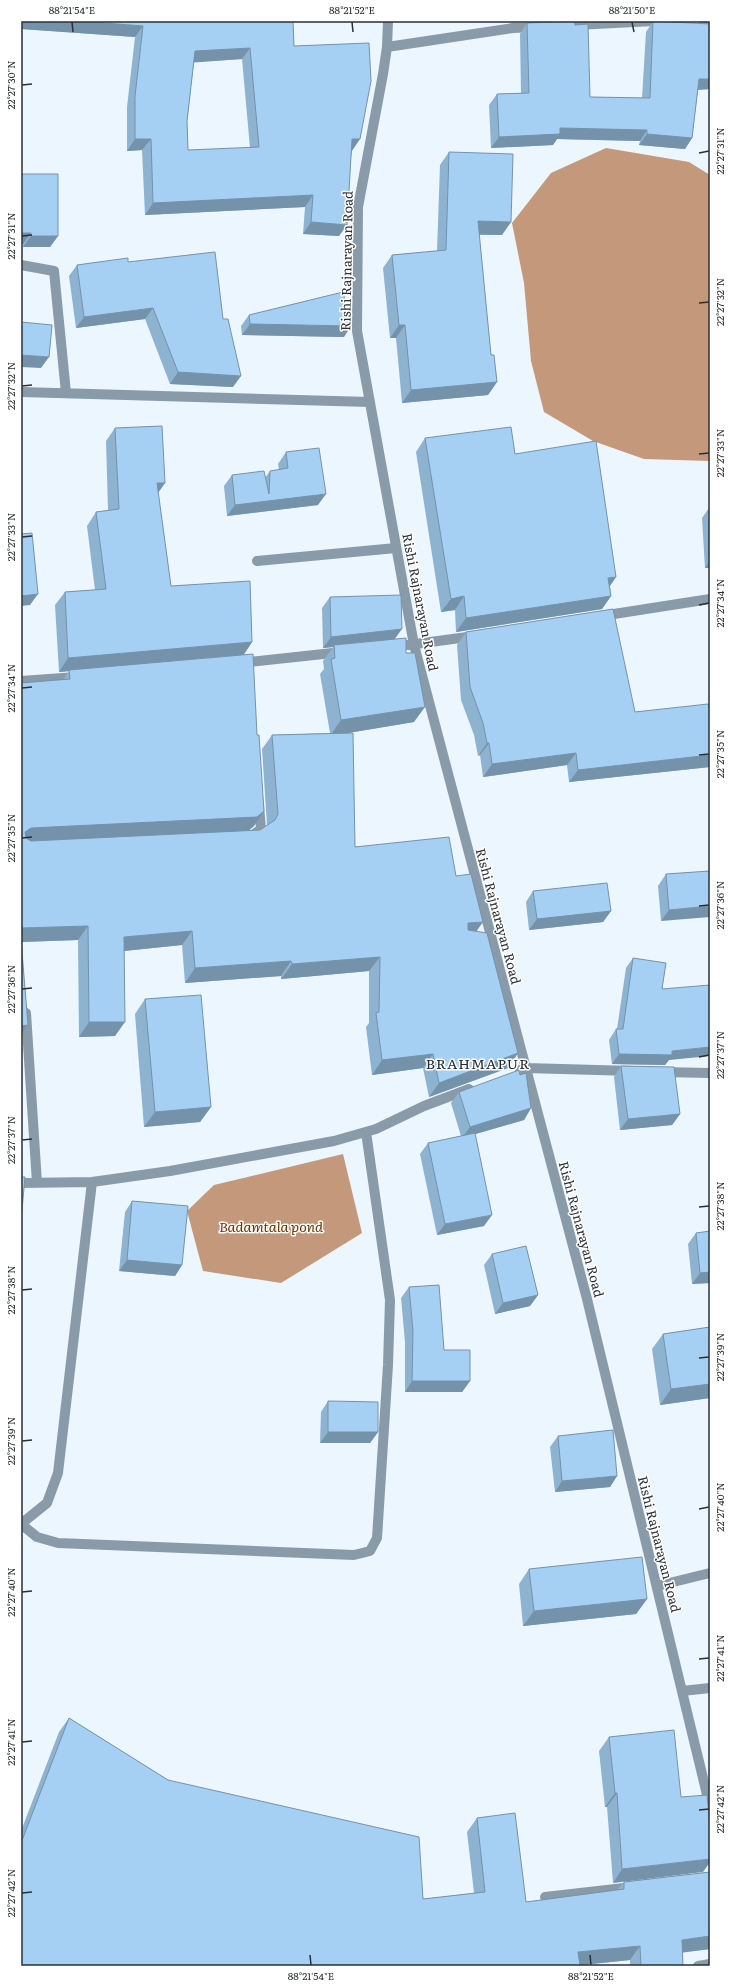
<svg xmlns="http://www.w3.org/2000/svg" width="731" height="1987" viewBox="0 0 731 1987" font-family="Literata,serif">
	<rect width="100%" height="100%" fill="#ecf6ff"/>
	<!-- water -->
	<path fill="#c4987b" d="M606,148L689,162L710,175V461L644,459L593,441L544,412L531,361L524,283L512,223L551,173Z
		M343,1154L362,1233L281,1283L203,1271L187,1211L214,1185Z"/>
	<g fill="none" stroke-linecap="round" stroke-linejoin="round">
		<!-- street -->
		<path stroke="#899ba9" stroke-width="10" d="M388,21L387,47L383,74L358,207L357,331L414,645L587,1299L710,1807
			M704,21L710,22
			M576,25L654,21
			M387,47L513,28L538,27
			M21,265L54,271L66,393
			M21,392L370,402
			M257,561L396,548
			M601,616L710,599
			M408,645L475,636
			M240,663L342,652
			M21,681L77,677
			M249,838L261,829L259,806
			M26,1013L37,1183
			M520,1070L526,1068L632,1071
			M662,1072L710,1073
			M21,1183L92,1182L170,1171L334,1141L376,1129L424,1106L469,1089
			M21,1524L37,1537L58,1543L354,1555L370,1551L377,1538L388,1365L390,1300L366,1132
			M21,1524L47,1503L58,1473L92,1182
			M657,1586L710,1573
			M682,1691L710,1688
			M545,1897L633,1887
			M698,1966L710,1964"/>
	</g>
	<!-- wall -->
	<path fill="#8eb3d1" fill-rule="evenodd" d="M21,21H293L294,46L352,151L339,236L303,234L305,207L145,215L142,150L127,151V107L135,37L22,29ZM242,59L250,148L188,150L187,121L194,62Z
		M653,21L710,89L698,90L692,138L685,149L639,145L640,141L557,139L553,145L491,148L489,105L497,94L521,93L520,34L527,23L575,25L590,97L642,98L646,32Z
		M449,152L502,235H479L491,355L497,382L488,395L402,403L396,338H390L383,268L392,255L437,251L440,165Z
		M21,174L58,236L50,247H23V244H21Z
		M128,262L223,319L233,387L170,384L145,319L76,328L69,276L77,265Z
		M249,315L344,337L242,335L241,326Z
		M115,428L158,493L171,586L252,642L243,655L254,826L248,831L260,830L267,825L262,749L272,735L330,733L320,674L324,669L323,661L333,647L323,648L322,608L330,597L395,639L406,653L414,722L348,733L355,847L456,876L477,931L518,1053L508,1068L429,1097L423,1068L372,1075L366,1027L369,1023V971L281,979V976L185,983L182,945L124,951L115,1036L79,1037L78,940L21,942L28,1025L21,1035V683L63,680L69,671L59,672L55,605L65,592L95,590L87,526L96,512L108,510L106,441Z
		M425,438L515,454L616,577L610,586L611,596L602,609L456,632L455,610L441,612L416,452Z
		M286,452L318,505L227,516L224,486L232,475L265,478L270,471L279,470L278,464Z
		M709,508H710V568H705L702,518Z
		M466,632L635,712L710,711V767L569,782L567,765L483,777L480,755L478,756L474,735L461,700L457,645Z
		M710,871L661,921L658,886L666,874Z
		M533,891L611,911L603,922L529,930L526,902Z
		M633,958L662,989L669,1060L665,1065L612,1064L609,1040L616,1029H617L626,968Z
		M145,999L211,1107L200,1122L144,1127L135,1014Z
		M621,1066L680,1114L672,1125L620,1130L614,1077Z
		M520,1075L531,1108L524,1120L475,1134L484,1226L437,1235L420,1154L428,1143L461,1136L451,1103L459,1092Z
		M132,1201L182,1265L175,1276L119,1271L125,1212Z
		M696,1233L710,1283L692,1284L688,1244Z
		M492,1254L538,1295L530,1306L495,1314L484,1265Z
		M409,1287L444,1350L470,1381L462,1392H405V1342L401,1298Z
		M710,1327V1398L660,1405L652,1349L663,1334Z
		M328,1401L378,1432L370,1443H320L321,1412Z
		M558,1436L617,1476L610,1487L555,1492L550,1447Z
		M529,1569L647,1599L636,1614L523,1626L519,1584Z
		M710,1601V1622L709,1603Z
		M69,1718L168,1780L423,1899L474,1893L467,1832L477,1818L526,1902L617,1890L624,1882L710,1872V1949L683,1952V1966H630V1960L580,1965L21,1966V1831L59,1732Z
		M609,1737L681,1797L613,1883L607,1807H605L599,1751Z"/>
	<!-- shaded-wall -->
	<path fill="#7492aa" d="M21,21H78L143,26L135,37L21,29Z
		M250,48L242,59L187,63L195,51Z
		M699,79H710V89L692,90Z
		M560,128L647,130L640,141L557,139L553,145L491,148L499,137Z
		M647,134L692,138L685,149L639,145Z
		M135,139H151L142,150L127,151Z
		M352,139H360L352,151Z
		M313,195L305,207L145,215L153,203Z
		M478,221L511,222L502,235L469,234Z
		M311,222L347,225L339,236L303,234Z
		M21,233H31L23,244H21Z
		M31,236H58L50,247H23Z
		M153,308L145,319L76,328L84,317Z
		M250,324L351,326L344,337L242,335Z
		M399,325H405L396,338H390Z
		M21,355L49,357L41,368L21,367Z
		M178,372L241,376L233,387L170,384Z
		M497,382L488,395L402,403L411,390Z
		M157,483H165L156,496Z
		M326,494L318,505L227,516L235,505Z
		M710,561V568H705Z
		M616,577L607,590L608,578Z
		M38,594L30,605L21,606V596Z
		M464,596L455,610L441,612L451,599Z
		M611,596L602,609L456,632L466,618Z
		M402,629L394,640L334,645L333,647L323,648L331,637Z
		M252,642L243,656L59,672L68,658Z
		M425,707L414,722L330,736L341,720Z
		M487,743H489L480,755L478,756Z
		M576,753L567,765L483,777L492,764Z
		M710,755V767L569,782L578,770Z
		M264,811L254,826L247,832L21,842L25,832L31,828Z
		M710,906V917L661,921L669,910Z
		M611,911L603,922L529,930L537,919Z
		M483,922L473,936L458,938L468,923Z
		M88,926L78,940L21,942V928Z
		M192,931L182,945L114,952L124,937Z
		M380,957L369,971L281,979L292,964Z
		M291,961L281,976L185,983L195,968Z
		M89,1022H125L115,1036L79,1037Z
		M28,1025L21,1035V1026Z
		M710,1047V1056L669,1060L665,1065L612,1064L619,1054L672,1051Z
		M518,1053L508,1068L429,1097L439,1083Z
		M433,1054L423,1068L372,1075L382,1060Z
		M211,1107L200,1122L144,1127L155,1112Z
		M531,1108L524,1120L462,1138L470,1127Z
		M680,1114L672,1125L620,1130L628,1119Z
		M492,1215L484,1226L437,1235L445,1224Z
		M127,1260L182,1265L175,1276L119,1271Z
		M710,1272V1283L692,1284L700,1273Z
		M538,1295L530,1306L495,1314L503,1303Z
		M412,1381H470L462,1392H405Z
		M710,1384V1398L660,1405L671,1389Z
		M328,1432H378L370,1443H320Z
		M617,1476L610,1487L555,1492L562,1481Z
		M647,1599L636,1614L523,1626L534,1611Z
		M615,1793H617L607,1807H605Z
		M710,1859V1862L703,1872L613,1883L622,1869Z
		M710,1936V1949L672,1954L682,1940Z
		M640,1946L630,1960L574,1966L578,1952Z"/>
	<!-- building -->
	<path fill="#a5d0f3" stroke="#7492aa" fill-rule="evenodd" d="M21,21H22L21,37Z
		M78,21H293L294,46L369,43L371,81L360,139H352L347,225L311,222L313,195L153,203L151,139H135V96L143,26ZM250,48L259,147L188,150L187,121L195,51Z
		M574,21L575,25L588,24L590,97L650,98L653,21L710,24V79H699L692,138L647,134V130L560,128V134L499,137L497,94L529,93L527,23Z
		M449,152L513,154L511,222L478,221L491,355H494L497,382L411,390L405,325H399L392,255L446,250Z
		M21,174H58V236H31V233H21Z
		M215,252L223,319H228L241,376L178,372L153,308L84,317L77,265L128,258V262Z
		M343,292L351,326L250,324L249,315Z
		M21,322L52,325L49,357L21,355Z
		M162,426L165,483H157L171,586L250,581L252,642L68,658L65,592L106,589L96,512L119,509L115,428Z
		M511,427L515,454L596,441L616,577L608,578L611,596L466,618L464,596L451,599L425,438Z
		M319,448L326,494L235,505L232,475L264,471L269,494L270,471L288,468L286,452Z
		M32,533L38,594L21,596V534Z
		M401,595L402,629L331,637L330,597Z
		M613,609L635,712L708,704L710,711V755L578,770L576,753L492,764L489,743H487L483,723L470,687L466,632Z
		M406,638V653H415L425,707L341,720L331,659L335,658L334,645Z
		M253,654L257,735H259L264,811L257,817L31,828L25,832L26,838L31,841L260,830L275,820L278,814L272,735L353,733L355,847L449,837L456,876L471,874L483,922L468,923V930L487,933L518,1053L439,1083L433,1054L382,1060L376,1013L379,1012L380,957L292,964L291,961L195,968L192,931L124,937L125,1022H89L88,926L21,928V683L70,679L69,670Z
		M710,871V906L669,910L666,874Z
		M607,883L611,911L537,919L533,891Z
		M21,940L28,1025L21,1026Z
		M633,958L666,963L662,989L710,985V1047L672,1051V1055L619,1054L616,1029H623Z
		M201,995L211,1107L155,1112L145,999Z
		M621,1066L674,1067L680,1114L628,1119Z
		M519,1070L520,1075L526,1073L531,1108L470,1127L459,1092Z
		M475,1133L492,1215L445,1224L428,1143Z
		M21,1177H25L21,1221Z
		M132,1201L188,1206L182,1265L127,1260Z
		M710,1231V1272L700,1273L696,1233Z
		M526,1246L538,1295L503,1303L492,1254Z
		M439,1285L444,1350H470V1381H412L413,1331L409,1287Z
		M710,1327V1384L671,1389L663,1334Z
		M328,1401L378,1402V1432H328Z
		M613,1430L617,1476L562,1481L558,1436Z
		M642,1557L647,1599L534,1611L529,1569Z
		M69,1718L168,1780L419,1837L423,1899L485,1892L477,1818L515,1813L526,1902L624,1889V1882L710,1872V1936L682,1940L683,1966H641L640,1946L578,1952L580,1966H21V1843Z
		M674,1730L681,1797L707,1795L710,1827V1859L622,1869L617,1793H615L609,1737Z"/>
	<!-- ticks -->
	<path fill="none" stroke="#2c3033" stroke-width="1.5" d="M72,22L73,32M352,22L353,32M632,22L634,32M22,85L32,84M699,153L709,151M22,236L32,235M699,303L709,302M22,386L32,385M699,454L709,453M22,537L32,536M699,605L709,603M22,688L32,687M699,755L709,754M22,838L32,837M699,906L709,905M22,989L32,988M699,1057L709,1055M22,1140L32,1139M699,1207L709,1206M22,1290L32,1289M699,1358L709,1357M22,1441L32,1440M699,1509L709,1507M22,1592L32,1591M699,1659L709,1658M22,1742L32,1741M699,1810L709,1809M22,1893L32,1892M310,1955L311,1965M590,1955L591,1965"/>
	<g text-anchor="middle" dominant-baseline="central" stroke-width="3" stroke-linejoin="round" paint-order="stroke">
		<!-- street labels -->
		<g font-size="13" fill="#2c3033" stroke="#fff">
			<text transform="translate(346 261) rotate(-89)">Rishi Rajnarayan Road</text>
			<text transform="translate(421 602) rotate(79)">Rishi Rajnarayan Road</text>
			<text transform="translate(499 916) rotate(75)">Rishi Rajnarayan Road</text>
			<text transform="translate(582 1229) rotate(75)">Rishi Rajnarayan Road</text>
			<text transform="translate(660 1544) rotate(76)">Rishi Rajnarayan Road</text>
		</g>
		<!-- neighbourhood labels -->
		<g font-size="14" letter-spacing="1" fill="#242b31" stroke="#fff">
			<text x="478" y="1063">BRAHMAPUR</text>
		</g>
		<!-- water labels -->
		<g font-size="14" font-style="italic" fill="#6a3300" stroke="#fff">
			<text x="271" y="1226">Badamtala pond</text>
		</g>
	</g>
	<!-- border -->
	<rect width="731" height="1987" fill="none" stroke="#ffffff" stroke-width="44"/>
	<rect x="22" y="22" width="687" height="1943" fill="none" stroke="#2c3033" stroke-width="1.5"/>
	<g font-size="10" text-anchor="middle" fill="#2c3033">
		<text x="72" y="14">88°21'54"E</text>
		<text x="352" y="14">88°21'52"E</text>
		<text x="632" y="14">88°21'50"E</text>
		<text transform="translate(11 85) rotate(-90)" y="4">22°27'30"N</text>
		<text transform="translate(720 151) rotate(-90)" y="4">22°27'31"N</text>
		<text transform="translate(11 236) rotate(-90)" y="4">22°27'31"N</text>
		<text transform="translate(720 302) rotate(-90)" y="4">22°27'32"N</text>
		<text transform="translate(11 386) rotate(-90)" y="4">22°27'32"N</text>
		<text transform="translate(720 453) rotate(-90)" y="4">22°27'33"N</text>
		<text transform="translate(11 537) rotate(-90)" y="4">22°27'33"N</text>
		<text transform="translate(720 603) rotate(-90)" y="4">22°27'34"N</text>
		<text transform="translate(11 688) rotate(-90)" y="4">22°27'34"N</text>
		<text transform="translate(720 754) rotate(-90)" y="4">22°27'35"N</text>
		<text transform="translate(11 838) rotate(-90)" y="4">22°27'35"N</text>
		<text transform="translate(720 905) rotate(-90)" y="4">22°27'36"N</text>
		<text transform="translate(11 989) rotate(-90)" y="4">22°27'36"N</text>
		<text transform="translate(720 1055) rotate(-90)" y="4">22°27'37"N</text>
		<text transform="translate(11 1140) rotate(-90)" y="4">22°27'37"N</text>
		<text transform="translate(720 1206) rotate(-90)" y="4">22°27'38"N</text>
		<text transform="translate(11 1290) rotate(-90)" y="4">22°27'38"N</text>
		<text transform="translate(720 1357) rotate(-90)" y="4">22°27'39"N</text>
		<text transform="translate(11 1441) rotate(-90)" y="4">22°27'39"N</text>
		<text transform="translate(720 1507) rotate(-90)" y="4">22°27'40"N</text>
		<text transform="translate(11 1592) rotate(-90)" y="4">22°27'40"N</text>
		<text transform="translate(720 1658) rotate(-90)" y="4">22°27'41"N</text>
		<text transform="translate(11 1742) rotate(-90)" y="4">22°27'41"N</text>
		<text transform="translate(720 1809) rotate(-90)" y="4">22°27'42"N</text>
		<text transform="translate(11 1893) rotate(-90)" y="4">22°27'42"N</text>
		<text x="311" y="1980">88°21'54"E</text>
		<text x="591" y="1980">88°21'52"E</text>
	</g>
</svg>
